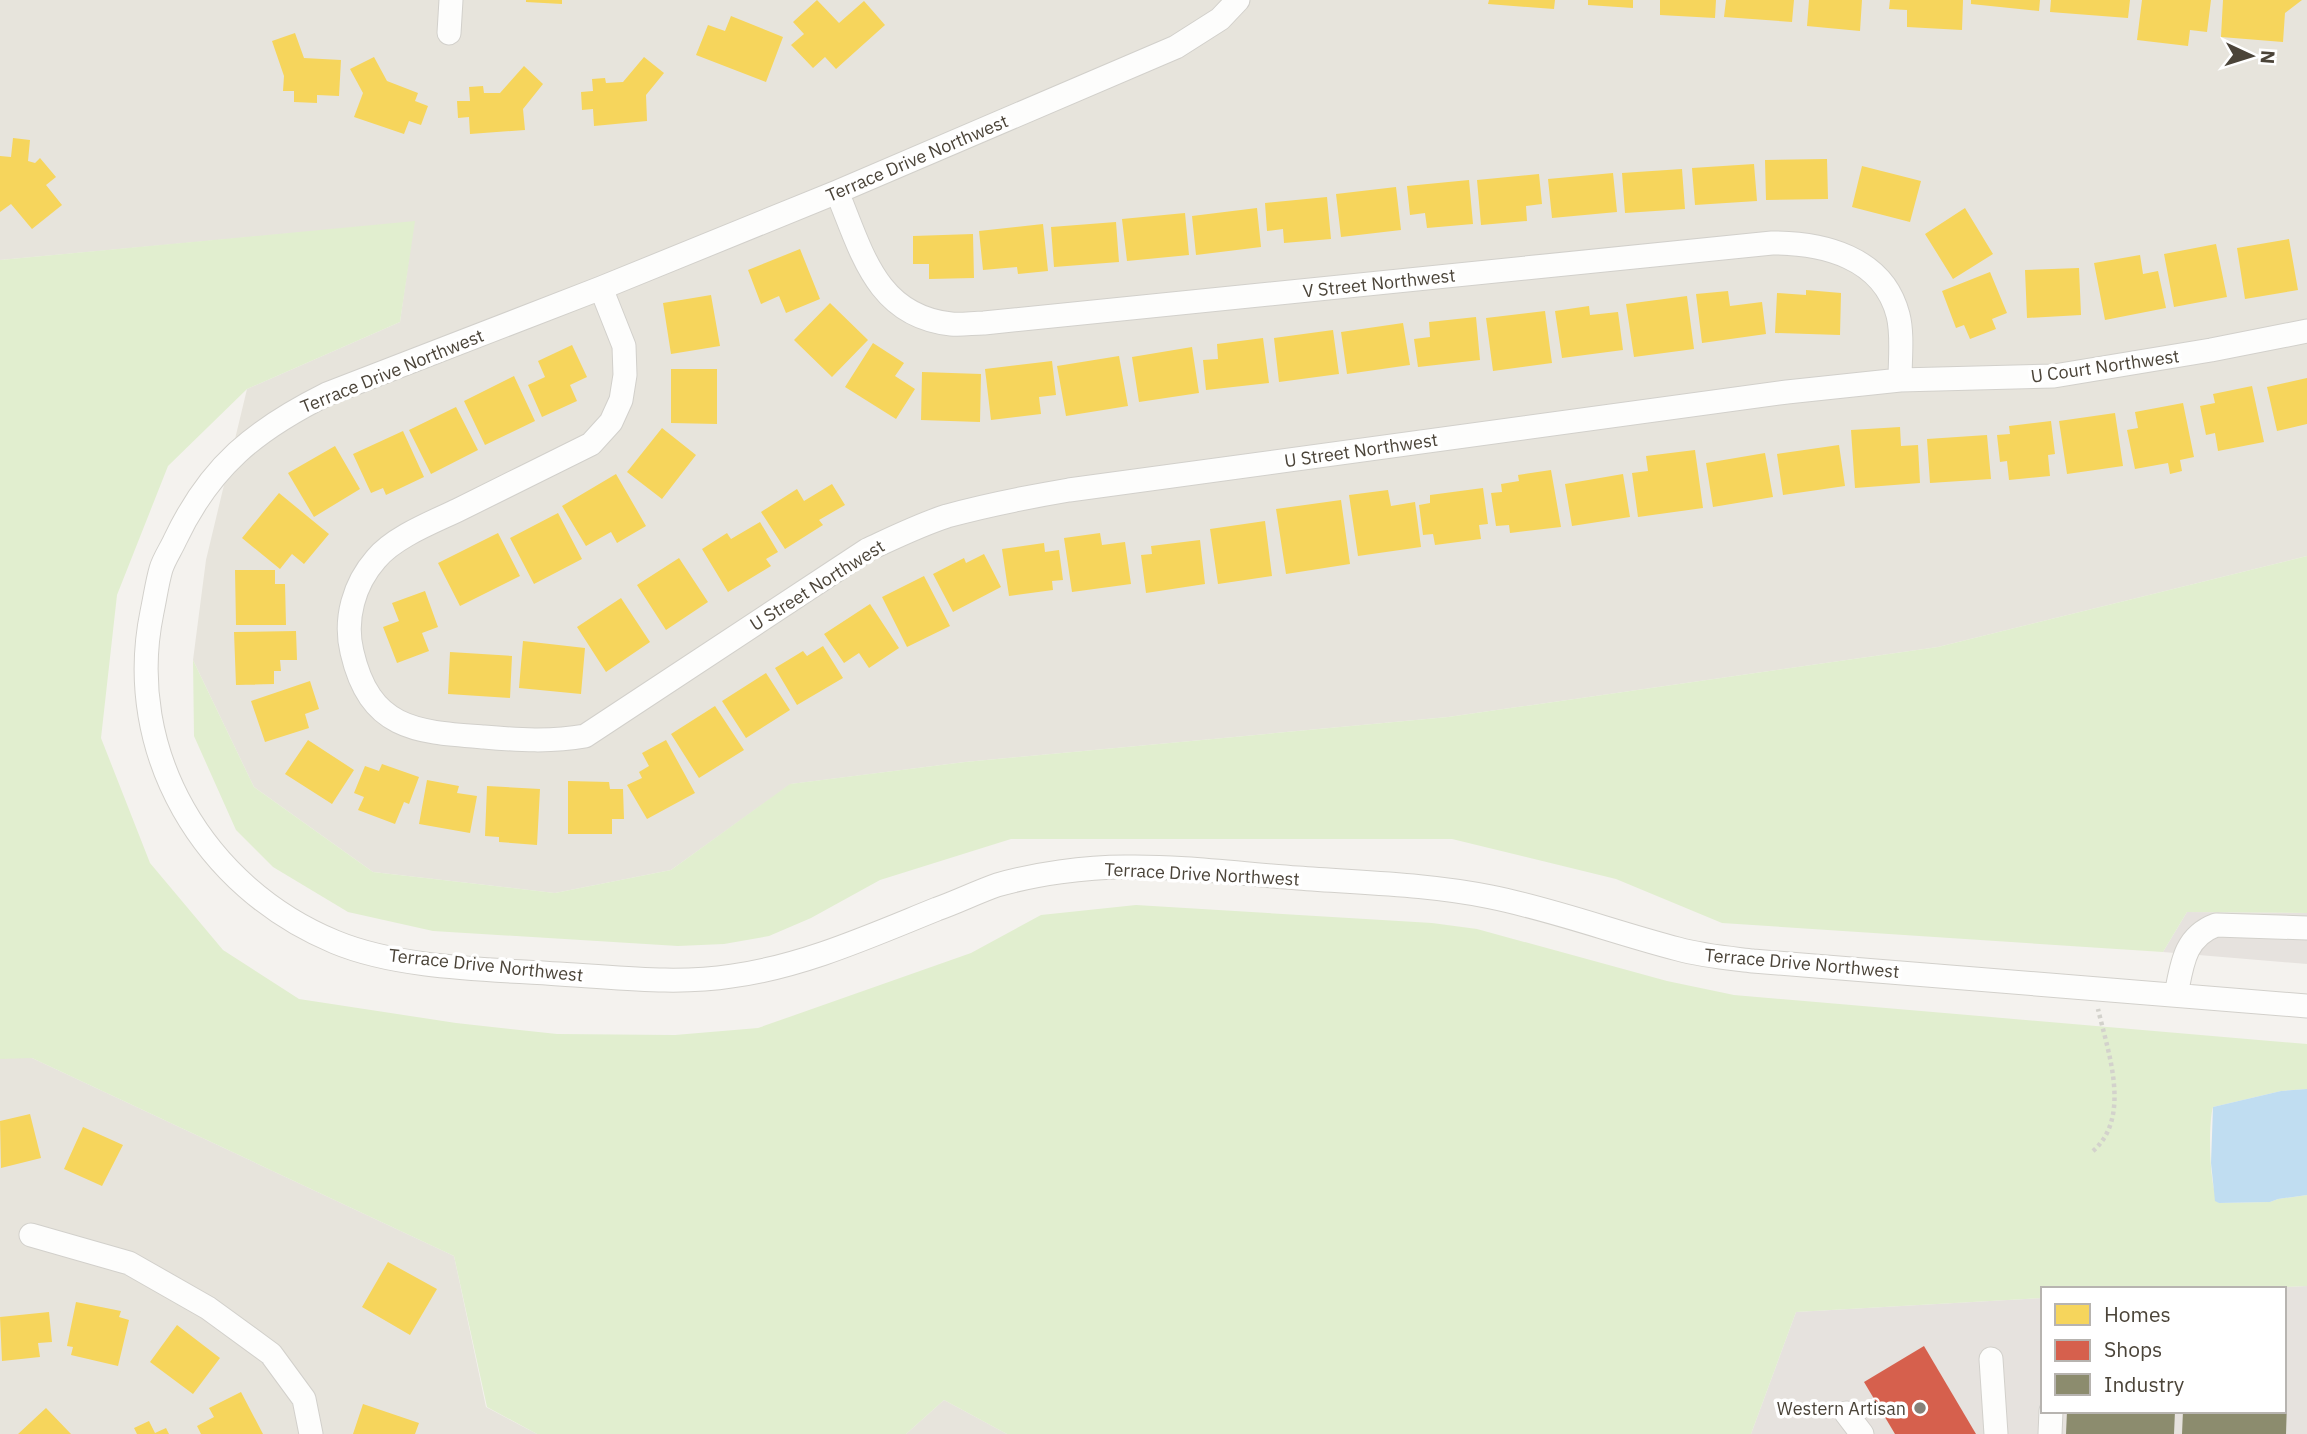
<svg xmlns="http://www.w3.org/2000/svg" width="2307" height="1434" viewBox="0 0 2307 1434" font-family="'IBM Plex Sans',sans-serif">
	<rect width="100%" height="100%" fill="#f4f2ee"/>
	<!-- residential -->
	<path fill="#e7e4dc" d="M0,0H2307V556L1938,647L1448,717L965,762L791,784L671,870L555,893L373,872L254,787L193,660L206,560L247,389L400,322L414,222L0,260Z
		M0,1058H32L454,1256L486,1407L537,1434H0Z
		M944,1400L1007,1434H906Z"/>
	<!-- industrial -->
	<path fill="#e6e2de" d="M2187,912L2307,913V964L2163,952Z
		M2307,1286V1434H1751L1796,1312L2043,1298V1411H2284V1289H2240Z"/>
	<!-- green -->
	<path fill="#e1eecf" d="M415,221L400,322L247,389L168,466L117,595L101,738L150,863L223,950L299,999L456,1023L557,1034L675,1035L758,1028L971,953L1041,915L1136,905L1432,923L1477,929L1667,981L1734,995L2307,1044V1089L2281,1091L2213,1107C2208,1124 2209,1189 2219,1203L2270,1202L2278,1199L2307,1195V1286L2240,1289H2043V1298L1796,1312L1751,1434H1007L944,1400L906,1434H537L487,1407L454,1256L32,1058L0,1059V260Z
		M2307,556V913L2187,912L2163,952L1722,923L1616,879L1452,839H1011L880,880L811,918L769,936L724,944L678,946L433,931L348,912L273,867L236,830L194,736L193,660L254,787L373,872L555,893L671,870L790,784L965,762L1448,717L1938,647Z"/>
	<!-- water -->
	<path fill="#c0ddf1" d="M2307,1089V1195L2278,1199L2270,1202L2219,1203L2215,1201L2211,1163L2213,1107L2281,1091Z"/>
	<!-- homes -->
	<path fill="#f6d55c" d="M526,0H562V4L526,2Z
		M817,0L839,23L864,1L885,25L836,69L825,57L813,68L791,45L804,34L793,22Z
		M1489,0H1555L1554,9L1488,4Z
		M1588,0H1633V8L1588,5Z
		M1660,0H1716L1715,18L1660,15Z
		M1726,0H1794L1792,22L1724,17Z
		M1809,0H1862L1860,31L1807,26Z
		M1890,0H1963L1962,30L1907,27V10L1889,9Z
		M1971,0H2040L2039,11L1971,4Z
		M2051,0H2130L2128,18L2050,12Z
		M2142,0H2211L2207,32L2190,30L2188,46L2137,40Z
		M2223,0H2302L2285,13L2283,42L2221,37Z
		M731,16L783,37L766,82L696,55L708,25L725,31Z
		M295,33L304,58L341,60L339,96L317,95V103L294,102V91H283L284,76L272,41Z
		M374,57L387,81L418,93L415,101L428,106L421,125L409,121L404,134L354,117L363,93L350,69Z
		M644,57L664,73L646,95L647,121L594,126L593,109L582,110L581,92L593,91L592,79L605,78L606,83L623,82Z
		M524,66L543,84L523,109L525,130L470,134L469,117L458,118L457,101H470L469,87L483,86L484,93H500Z
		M13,138L30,140L28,161L35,163L40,158L56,177L46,185L62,205L32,229L11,204L0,212V156L11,157Z
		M1827,159L1828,199L1766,200L1765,160Z
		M1754,164L1757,201L1695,205L1692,168Z
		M1862,166L1921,181L1910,222L1852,207Z
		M1682,169L1685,209L1625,213L1622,173Z
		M1613,173L1617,212L1552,218L1548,179Z
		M1539,174L1542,204L1526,206L1527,221L1481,225L1477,180Z
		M1469,180L1473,224L1427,228L1425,213L1410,215L1407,186Z
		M1396,187L1401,230L1341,237L1336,194Z
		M1327,197L1331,239L1284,243L1283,229L1267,231L1265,203Z
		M1257,208L1261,247L1196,255L1192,216Z
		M1965,208L1993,254L1953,279L1925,234Z
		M1185,213L1189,255L1127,261L1122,219Z
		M1116,222L1119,262L1054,267L1051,227Z
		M1043,224L1048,271L1018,274L1017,267L983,270L979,231Z
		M973,234L974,278L929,279V264H913V236Z
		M2289,239L2298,290L2245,299L2237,248Z
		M2216,244L2227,297L2174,307L2164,254Z
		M800,249L820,299L786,313L779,296L761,304L748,270Z
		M2140,255L2143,274L2158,271L2166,308L2105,320L2094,263Z
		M2079,268L2081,315L2027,318L2025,270Z
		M1990,272L2007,313L1992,319L1996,329L1970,339L1964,325L1956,328L1942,291Z
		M1806,290L1841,293L1840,335L1775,333L1777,293L1806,295Z
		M1728,291L1730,306L1762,302L1766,334L1702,343L1696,294Z
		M711,295L720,346L671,354L663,303Z
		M1687,296L1694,349L1634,357L1626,304Z
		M830,303L868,340L832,377L794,340Z
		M1589,306L1590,315L1618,312L1623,350L1562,358L1555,311Z
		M1545,311L1552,363L1493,371L1486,318Z
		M1476,317L1480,360L1418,367L1414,339L1430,337L1429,322Z
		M1403,323L1410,365L1347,374L1341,332Z
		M1333,330L1339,374L1279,382L1274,338Z
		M1263,338L1269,383L1206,390L1203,360L1218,359L1217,344Z
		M873,343L904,363L895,376L915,389L896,419L845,387Z
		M572,345L587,377L570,385L577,401L542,417L528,385L545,377L538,361Z
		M1192,347L1199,393L1139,402L1132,357Z
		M1119,356L1128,406L1066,416L1057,366Z
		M1052,361L1056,395L1039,397L1041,414L991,420L985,369Z
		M671,369H717V424L671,423Z
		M922,372L981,374L980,422L921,420Z
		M514,376L535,421L485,445L464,401Z
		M2307,378V424L2277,431L2267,387Z
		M2252,386L2264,442L2218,451L2215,433L2206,435L2200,406L2215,403L2213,394Z
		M2183,403L2194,457L2180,460L2182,471L2170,474L2168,463L2135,469L2127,430L2138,428L2135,412Z
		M456,407L478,450L431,474L409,430Z
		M2115,413L2123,466L2067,474L2059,421Z
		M2051,421L2055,454L2048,455L2050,476L2009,480L2007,461L2000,462L1997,435L2010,434L2009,426Z
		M1900,427L1901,446L1918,445L1920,483L1855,488L1851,430Z
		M662,428L696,455L662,499L627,472Z
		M403,431L424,477L386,495L383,488L371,493L353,454Z
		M1987,435L1991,479L1930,483L1927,439Z
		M1839,445L1845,486L1783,495L1777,454Z
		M335,446L360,489L314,517L288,473Z
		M1695,450L1703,508L1638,517L1632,473L1648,471L1646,456Z
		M1765,453L1773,497L1713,507L1706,463Z
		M1551,470L1561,527L1510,533L1509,525L1496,526L1491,493L1502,492L1501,484L1519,481L1518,475Z
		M616,474L646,526L617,543L611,532L586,546L562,506Z
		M1623,474L1630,517L1572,526L1565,484Z
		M832,484L845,505L819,520L823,525L785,549L761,512L797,489L804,501Z
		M1483,488L1488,524L1479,525L1481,539L1435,545L1433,534L1423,535L1419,505L1430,503V495Z
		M1388,490L1391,506L1415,502L1421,547L1358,556L1349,495Z
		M279,493L329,534L304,564L292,554L280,569L242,538Z
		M1341,500L1350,564L1286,574L1276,509Z
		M558,513L582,559L534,584L510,538Z
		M1265,521L1272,576L1218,584L1210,529Z
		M760,522L778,552L766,559L771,566L728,592L702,549L727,533L731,539Z
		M498,533L520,576L460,606L438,563Z
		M1100,533L1102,545L1125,542L1131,584L1072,592L1064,538Z
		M1200,540L1205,584L1146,593L1141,555L1152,554L1151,546Z
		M1044,543L1045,552L1059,550L1063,580L1052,581L1053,590L1009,596L1002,549Z
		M984,554L1001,587L953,612L933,574L964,558L966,563Z
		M679,558L708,602L666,630L637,585Z
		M235,570H275V584H285L286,625H236Z
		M924,576L950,626L907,647L882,597Z
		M425,591L438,627L422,633L429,651L397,663L383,627L399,621L392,603Z
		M621,598L650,642L606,672L577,627Z
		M870,604L899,648L869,668L859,653L844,663L824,634Z
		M296,631L297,660H280L281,671H274V684L236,685L234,632Z
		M523,641L585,648L581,694L519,688Z
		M823,646L843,678L797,705L775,668L803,651L807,656Z
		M450,652L512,656L510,698L448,694Z
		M766,673L790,710L746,738L722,701Z
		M310,681L319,709L305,714L309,728L265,742L251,701Z
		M715,706L744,750L699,778L671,734Z
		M308,740L354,770L332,804L285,774Z
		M666,740L695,793L647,819L627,785L642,778L639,772L649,766L642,753Z
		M382,764L419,777L409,804L404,802L395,824L358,810L364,797L354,793L365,766L379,771Z
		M427,780L459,786L457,793L477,796L470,833L419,824Z
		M568,781L609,782L610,789H623L624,819H612V834H568Z
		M487,786L540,789L537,845L499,842V837L485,836Z
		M30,1114L41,1158L1,1168L0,1121Z
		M83,1127L123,1145L102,1186L64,1169Z
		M388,1262L437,1289L410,1335L362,1307Z
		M76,1302L121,1311L119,1317L129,1320L118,1366L71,1355L73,1347L67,1346Z
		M49,1312L52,1342L38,1343L40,1357L2,1361L0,1317Z
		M177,1325L220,1358L193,1394L150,1362Z
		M241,1392L263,1434H201L197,1426L214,1417L209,1408Z
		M363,1404L419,1423L415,1434H353Z
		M46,1408L71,1434H18Z
		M149,1421L155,1433L166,1428L169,1434H137L134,1428Z"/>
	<!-- shops -->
	<path fill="#d6604d" d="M1924,1346L1976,1434H1895L1864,1382Z"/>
	<!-- industry -->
	<path fill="#8c8c6e" d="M2284,1403H2287L2286,1434H2182L2183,1411H2284Z
		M2067,1411H2175L2174,1434H2066Z"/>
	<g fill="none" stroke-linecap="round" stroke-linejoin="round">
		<!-- minor casing -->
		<g stroke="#d2d0cb" stroke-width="25">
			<path id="minor" d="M1238,0L1220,19L1176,47L837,192L601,288L327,394C255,430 210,466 175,540C171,549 164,559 161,569C157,583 155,598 152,612C123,752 204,888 335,942C400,969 490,969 559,974C616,977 675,985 732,976C804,966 870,936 937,909C957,902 977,892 997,885C1035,874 1085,867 1125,867C1182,866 1241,874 1298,878C1362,883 1428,884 1491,897C1555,910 1616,933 1678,949C1703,956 1728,958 1753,961L2307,1006
				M449,33L451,0
				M837,192C862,252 876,316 951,324C962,325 973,323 984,323L1772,243C1823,243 1883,257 1898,315C1903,334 1900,359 1900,380
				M601,288L624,346L625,375L621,400L611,422L591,444C547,466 502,488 458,510C433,522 394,537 376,559C354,584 344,619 352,652C370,730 416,732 484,737C518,740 552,742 585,736L867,550C893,538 919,525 947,516C987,505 1028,497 1069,490L1787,392L1900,380L2054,376L2211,350L2307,331
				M2176,995C2182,965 2184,937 2216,925L2307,928
				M31,1235L129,1263L208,1308L271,1354L304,1399L311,1434
				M1991,1359L1996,1434
				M1846,1413L1862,1434
				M2050,1434L2051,1411"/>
		</g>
		<!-- path -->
		<path stroke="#d3d2cc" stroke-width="4.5" stroke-dasharray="3.5 3.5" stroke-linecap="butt" d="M2093,1151C2132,1117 2108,1052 2098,1009"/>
		<!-- minor -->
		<use href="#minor" stroke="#fdfdfc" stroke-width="23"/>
	</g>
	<!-- markers -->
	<circle fill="#868178" stroke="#fff" stroke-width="2.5" cx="1920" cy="1408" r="7"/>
	<g text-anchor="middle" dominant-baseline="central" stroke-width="7" stroke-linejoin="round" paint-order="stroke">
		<!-- street labels -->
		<g font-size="18" fill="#4b4439" stroke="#fff">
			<text transform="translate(917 158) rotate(-23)">Terrace Drive Northwest</text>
			<text transform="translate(1379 283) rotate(-6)">V Street Northwest</text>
			<text transform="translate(2105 366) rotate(-8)">U Court Northwest</text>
			<text transform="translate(392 371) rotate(-22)">Terrace Drive Northwest</text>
			<text transform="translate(1361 450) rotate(-8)">U Street Northwest</text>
			<text transform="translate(817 585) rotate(-32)">U Street Northwest</text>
			<text transform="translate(1202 874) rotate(3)">Terrace Drive Northwest</text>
			<text transform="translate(1802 963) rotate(5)">Terrace Drive Northwest</text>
			<text transform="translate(486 965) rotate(6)">Terrace Drive Northwest</text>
		</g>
		<!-- poi labels -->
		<g font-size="18" fill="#4b4439" stroke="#fff" text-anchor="end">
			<text x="1906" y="1408">Western Artisan</text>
		</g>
	</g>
	<!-- legend -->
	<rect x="2041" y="1287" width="245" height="126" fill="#ffffff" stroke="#b7b4b0" stroke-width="2"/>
	<rect x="2055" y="1304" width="35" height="21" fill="#f6d55c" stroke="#b7b4b0" stroke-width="2"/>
	<text x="2104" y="1322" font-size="21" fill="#4b4439">Homes</text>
	<rect x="2055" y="1340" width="35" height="21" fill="#d6604d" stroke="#b7b4b0" stroke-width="2"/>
	<text x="2104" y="1357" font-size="21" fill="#4b4439">Shops</text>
	<rect x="2055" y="1374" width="35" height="21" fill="#8c8c6e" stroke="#b7b4b0" stroke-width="2"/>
	<text x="2104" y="1392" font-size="21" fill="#4b4439">Industry</text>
	<!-- north arrow -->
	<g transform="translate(2251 56) rotate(94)" stroke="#ffffff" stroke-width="5" paint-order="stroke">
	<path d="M0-5L12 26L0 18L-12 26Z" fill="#4b4439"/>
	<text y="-10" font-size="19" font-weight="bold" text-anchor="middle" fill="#4b4439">N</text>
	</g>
</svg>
